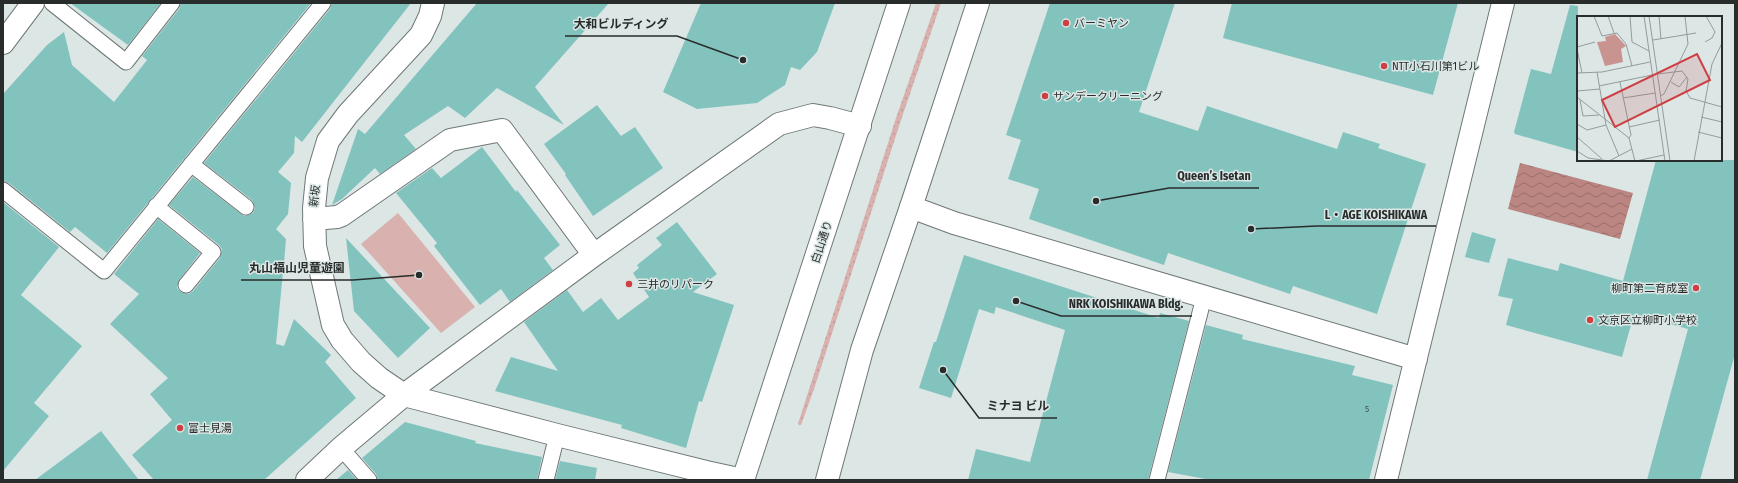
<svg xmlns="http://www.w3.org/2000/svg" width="1738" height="483" viewBox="0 0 1738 483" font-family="'Fira Sans Condensed','Noto Sans JP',sans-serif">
	<defs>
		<pattern id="grass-dots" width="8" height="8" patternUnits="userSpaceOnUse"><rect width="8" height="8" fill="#d9b1ae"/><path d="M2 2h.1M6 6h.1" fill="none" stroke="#ba9896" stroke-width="1.8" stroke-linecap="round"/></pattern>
		<pattern id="water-waves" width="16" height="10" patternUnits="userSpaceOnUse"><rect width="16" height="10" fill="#bb8682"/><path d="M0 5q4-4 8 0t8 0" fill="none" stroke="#986e6b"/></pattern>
	</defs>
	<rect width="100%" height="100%" fill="#dbe6e5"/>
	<!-- grass -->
	<path fill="url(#grass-dots)" d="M936,3H941L901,120L814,389L801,425H799L798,424L896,118Z"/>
	<!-- park -->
	<path fill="#d9b1ae" d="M398,213L475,307L441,333L361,244Z"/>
	<!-- water -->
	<path fill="url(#water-waves)" d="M1520,163L1633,193L1620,239L1508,209Z"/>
	<!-- building -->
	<path fill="#83c3be" d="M70,3H161L128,45Z
		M181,3H311L107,253L75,227L70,232L9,183L3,181V94L47,45L64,32L72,65L114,102L147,60L142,56L179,9Z
		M332,3H411L302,142L295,136L294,153L278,172L291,183L288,214L276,229L286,239L284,263L279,268L283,272L276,344L284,346L294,319L331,355L325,362L356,398L264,480H154L132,455L172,420L150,394L168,378L110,324L139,294L114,274L158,219L200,253L179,280L177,288L181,292L189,294L193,291L220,258L222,249L219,245L169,205L193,177L241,214L245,216L253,213L255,208L252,200L204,163L330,9Z
		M477,3H609L535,87L564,125L497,88L465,118L448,106L404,135L416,149L380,174L375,168L342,199L332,205L358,129L365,134Z
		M701,3H835L817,52L800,70L791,67L785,85L757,103L697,109L663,92Z
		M1050,3H1175L1139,112L1198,131L1207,106L1337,149L1343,132L1380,144L1378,148L1426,164L1377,314L1293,286L1290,294L1168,253L1164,265L1029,219L1039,189L1008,179L1021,140L1006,135Z
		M1232,3H1458L1433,95L1223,38Z
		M1570,5L1578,6V152L1515,134L1514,132L1531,69L1551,74Z
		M597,105L621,136L635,127L663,168L593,216L565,175L566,174L544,144Z
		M482,147L516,192L517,190L560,245L544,258L553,270L510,302L501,289L480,305L434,246L437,243L396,193L432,168L441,178Z
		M1656,160H1735V354L1700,480H1647L1688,329L1634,314L1622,357L1506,325L1513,299L1498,296L1508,258L1558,271L1560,263L1623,281Z
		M3,202L59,247L21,295L82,346L34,403L49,416L3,471Z
		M677,222L717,274L693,292L734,305L702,402L699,401L686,448L621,428L622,425L495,391L511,357L558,371L524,322L567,290L583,312L601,298L618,320L649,297L633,273L639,268L637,265L662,245L656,238Z
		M1472,232L1496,239L1489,263L1465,257Z
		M346,238L430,328L398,358L354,311Z
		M964,255L1159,318L1160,313L1189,321L1148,480H968L976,449L1030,462L1065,330L996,307L994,314L979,309L951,398L919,388L934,342H936Z
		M1206,325L1243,335L1242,339L1355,366L1352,375L1393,385L1369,480H1211L1168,472Z
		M405,422L476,441L475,443L542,457L537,480H378L376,474L362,458Z
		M101,431L139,480H35Z
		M560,461L597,468L595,480H555Z
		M348,470L357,480H336Z"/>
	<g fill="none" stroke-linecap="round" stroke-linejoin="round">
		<!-- lane casing -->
		<g stroke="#6f7877" stroke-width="17">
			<path id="lane" d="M52,3L126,62L172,3
				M191,164L246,207
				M3,190L104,271L323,3
				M156,206L213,252L186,285
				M341,448L369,480
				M546,480L557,435
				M1157,480L1204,297"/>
		</g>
		<!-- street casing -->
		<g stroke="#6f7877" stroke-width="24">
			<path id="street" d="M433,3L430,16L421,35L348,114L328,141L317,178L314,208L315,246L333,325L342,340L361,362L379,378L404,395L557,435L706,472L743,480
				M3,43L33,3
				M911,207L954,223L1416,359
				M314,219L337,217L342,215L450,140L502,130L594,255
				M307,480L341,448L404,395L594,255L779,124L813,115L830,118L860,126
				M1386,480L1503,3"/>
		</g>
		<!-- primary casing -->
		<g stroke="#6f7877" stroke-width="24">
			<path id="primary" d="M743,480L899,3
				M827,480L862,350L911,207L978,3"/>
		</g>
		<!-- lane -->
		<use href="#lane" stroke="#fff" stroke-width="15"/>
		<!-- street -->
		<use href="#street" stroke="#fff" stroke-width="22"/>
		<!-- primary -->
		<use href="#primary" stroke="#fff" stroke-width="22"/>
	</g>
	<!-- markers -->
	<g fill="#ce3f44" stroke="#dbe6e5" stroke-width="1.5">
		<circle cx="1066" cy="23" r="4"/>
		<circle cx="1384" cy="66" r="4"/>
		<circle cx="1045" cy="96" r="4"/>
		<circle cx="629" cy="284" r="4"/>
		<circle cx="1696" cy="288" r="4"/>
		<circle cx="1590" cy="320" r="4"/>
		<circle cx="180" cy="428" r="4"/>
	</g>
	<g text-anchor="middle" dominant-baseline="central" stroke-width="3" stroke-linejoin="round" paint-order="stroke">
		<!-- number labels -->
		<g font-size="9" fill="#3f5250">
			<text x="1367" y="409">5</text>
		</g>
		<!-- poi labels -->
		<g font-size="11" fill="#282c2b" stroke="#dbe6e5" text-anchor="start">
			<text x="1074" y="23">バーミヤン</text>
			<text x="1392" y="66">NTT小石川第1ビル</text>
			<text x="1053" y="96">サンデークリーニング</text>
			<text x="637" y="284">三井のリパーク</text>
			<text x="1688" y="288" text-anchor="end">柳町第二育成室</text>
			<text x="1598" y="320">文京区立柳町小学校</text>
			<text x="188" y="428">富士見湯</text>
		</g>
		<!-- street labels -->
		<g font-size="11" fill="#282c2b" stroke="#dbe6e5">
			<text transform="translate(315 196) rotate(-84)">新坂</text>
			<text transform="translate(822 242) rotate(-72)">白山通り</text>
		</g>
	</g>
	<!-- overview -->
	<g transform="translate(1577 16)">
		<rect width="145" height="145" fill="#dbe6e5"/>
		<path d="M38,18L49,30L44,33L46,46L28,50L20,26L29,25L28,21Z" fill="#c9938f"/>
		<path fill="none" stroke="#939c9b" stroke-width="1" d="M17,0L25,20L40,17L49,28L55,50M31,0L37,17M53,0L55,26L72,35M67,0L88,145M72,0L93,145M82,0L84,23M76,24L119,17M128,26L135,22L138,16L129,0M0,31L18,26M0,33L5,57M20,56L29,109L42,140M0,57L25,56L73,46M81,58L105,55L111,63L109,75L113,82L145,91M43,66L54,119L52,122M94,66L102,71L110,61M22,70L75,59M0,75L23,73M83,80L87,78L111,28L108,0M0,81L52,122L58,145M46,82L78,77M3,84L6,100L22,99M124,101L145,106M0,108L10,114L29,109M52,111L83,104M121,116L145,122M0,121L25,143M0,135L11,142M11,142L32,145M32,145L55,133M59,145L87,139M117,145L135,48L145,27"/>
		<path fill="#ce3f44" fill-opacity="0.15" stroke="#ce3f44" stroke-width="2" d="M120,38L133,64L38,111L25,84Z"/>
		<rect width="145" height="145" fill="none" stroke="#282c2b" stroke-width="2"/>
	</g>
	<!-- callouts -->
	<path fill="none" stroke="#282c2b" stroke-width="1.5" d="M743 60L677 36H565M1096 201L1169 188H1259M1251 229L1317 226H1436M419 275L353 280H241M1016 301L1061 316H1192M943 370L979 418H1057"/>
	<g fill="#282c2b" stroke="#dbe6e5" stroke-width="1.5">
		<circle cx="743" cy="60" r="4"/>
		<circle cx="1096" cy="201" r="4"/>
		<circle cx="1251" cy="229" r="4"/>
		<circle cx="419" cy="275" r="4"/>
		<circle cx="1016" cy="301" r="4"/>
		<circle cx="943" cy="370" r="4"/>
	</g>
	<g font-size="12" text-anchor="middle" font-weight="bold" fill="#282c2b" stroke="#dbe6e5" stroke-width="3" stroke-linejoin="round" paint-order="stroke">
		<text x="621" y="28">大和ビルディング</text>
		<text x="1214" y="180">Queen’s Isetan</text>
		<text x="1376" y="219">L・AGE KOISHIKAWA</text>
		<text x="297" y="272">丸山福山児童遊園</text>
		<text x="1126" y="308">NRK KOISHIKAWA Bldg.</text>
		<text x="1018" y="410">ミナヨ ビル</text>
	</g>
	<!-- border -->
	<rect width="1738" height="483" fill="none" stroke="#282c2b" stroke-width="8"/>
</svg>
